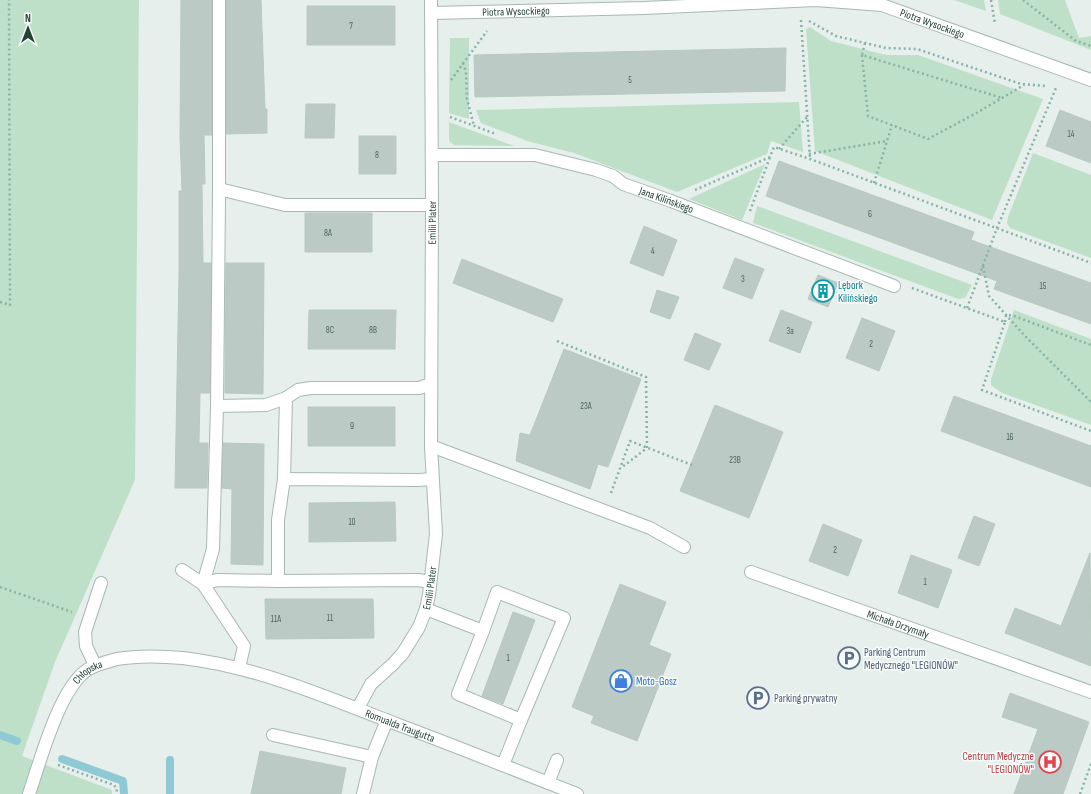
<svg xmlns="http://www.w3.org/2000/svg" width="1091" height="794" viewBox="0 0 1091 794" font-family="'Sofia Sans Condensed',sans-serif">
	<rect width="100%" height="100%" fill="#e6efeb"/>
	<!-- green -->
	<path fill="#bfe0c8" d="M0,0H139L135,480L55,662L22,756L112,790V794H0Z
		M954,0H984L986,11Z
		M998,0H1065L1079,38L1091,36V50L1000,14Z
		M810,27L831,41L886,55H918L1043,99L992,220L815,151L806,29Z
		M450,38H469V119L449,113Z
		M799,102L803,152L771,141L767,154L677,192L574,153L527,141L481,123L476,110Z
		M449,122L514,146L454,145L449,141Z
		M1033,153L1091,175V258L1010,228L1007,223L1008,217Z
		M765,164L742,220L689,199Z
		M757,206L972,285L965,298L958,299L753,223Z
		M1014,310L1091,339V425L1002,393L991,385V379Z"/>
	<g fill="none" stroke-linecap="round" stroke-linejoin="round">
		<!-- stream -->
		<path stroke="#8ec9d4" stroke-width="8" d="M0,735L17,741
			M62,759L123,781L124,794
			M170,760V794"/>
	</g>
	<!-- building -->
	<path fill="#bbcac4" stroke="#b8c9c2" d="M181,0H212V135H204L205,184H202L203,263H211L210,393H200L199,443H208L207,488H175L179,275V191H182L180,136Z
		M226,0H261L265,109H267V133L226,134Z
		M307,6H395V45H307Z
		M786,48L785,91L475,97L474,55Z
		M306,104H335L334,138H305Z
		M1060,110L1091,122V163L1046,146Z
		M359,136H396V174H359Z
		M779,161L974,232L971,240L1091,283V324L994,289L997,281L766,196Z
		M305,213H372V252H305Z
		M644,226L677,240L663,276L630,263Z
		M735,258L764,269L752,299L723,288Z
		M462,259L563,299L553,322L453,283Z
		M226,263H264L263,394L225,393Z
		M818,275L838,283L828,307L808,299Z
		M657,290L679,297L670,319L650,312Z
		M309,310H396L395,349H308Z
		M781,310L812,322L800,353L769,341Z
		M862,318L895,331L879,371L846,358Z
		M695,333L721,344L709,370L684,360Z
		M564,349L641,379L608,467L598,464L590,489L516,461L520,433L530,435Z
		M954,396L1091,446V487L941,431Z
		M715,405L783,432L749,518L680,491Z
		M308,407H395V446H308Z
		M223,443L264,444L263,565L231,564L232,489L222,488Z
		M395,502L396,541L309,542V503Z
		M974,516L995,524L979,566L958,558Z
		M823,524L862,540L848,576L809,561Z
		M1090,553L1091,666L1005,633L1015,608L1061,626Z
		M911,555L952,570L938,608L898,593Z
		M620,584L666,602L649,645L671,654L637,741L591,723L594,716L572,707Z
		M265,599H373L374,638L266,639Z
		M513,612L535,620L503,704L482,696Z
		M1010,693L1089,722L1063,794H1014L1038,729L1002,717Z
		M260,751L346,768L341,794H251Z"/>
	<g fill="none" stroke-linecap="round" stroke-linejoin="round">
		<!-- minor casing -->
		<g stroke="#a8b8b2" stroke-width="14">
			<g id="minor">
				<path d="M219,0V196L217,406L213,549L203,584L244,646L239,668"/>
				<path id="s1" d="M431,13L644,8L816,0L882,5L1091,80"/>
				<path id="s2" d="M432,155H535L596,170L613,176L623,184L671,201L894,286"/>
				<path d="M219,189L285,205H432"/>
				<path d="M217,406L266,405L286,398"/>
				<path d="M431,446L650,528L684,547"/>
				<path d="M284,479L286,398L298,390L311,388H419L431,384"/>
				<path d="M182,570L203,584L217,580L278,581"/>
				<path id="s3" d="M751,572L1091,692"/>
				<path d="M430,582L418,580L278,581V520L284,479L419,480L432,479"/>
				<path d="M426,609L483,631L458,694L521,720L503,765"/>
				<path d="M483,631L497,592L564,618L521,720"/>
				<path d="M95,665L86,646L85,632L101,583"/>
				<path id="s4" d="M358,708L371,684L393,664L403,653L419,627L426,609L429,595L436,534L431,446L432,205L431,0"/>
				<path d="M273,735L372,757"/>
				<path d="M548,783L557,760"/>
				<path id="s5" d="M29,794C40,762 59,689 87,670C96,664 107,662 117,659C139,655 161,656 183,658C259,667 328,698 399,725C458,747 517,771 577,794"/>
				<path d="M363,794L372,757L387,720"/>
			</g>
		</g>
		<!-- path -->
		<path stroke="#86b3a5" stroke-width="2.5" stroke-dasharray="2 3" stroke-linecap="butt" d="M991,0L995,24
			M1023,0L1076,41L1091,46
			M801,20L810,159
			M809,21L836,36L886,48L917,49L1021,84L1047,86
			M865,43L862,55L1002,98
			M862,55L868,116L928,139L980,111L1024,85
			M463,63L466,72L467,99L474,126
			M451,80L487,31
			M450,117L496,134
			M779,149L807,117
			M809,154L887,141
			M874,183L892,125
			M695,190L770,157L774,147L810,159L1091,263
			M750,211L770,157
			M983,266L989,296L1025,336L1091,402
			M912,288L1005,322L982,390L1091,431
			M0,302L10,305L9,0
			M967,308L997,228L1056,88
			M1005,322L1006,315L1014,316L1091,345
			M557,341L646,377L647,448L621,468
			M611,493L630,441L692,465
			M0,587L72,612
			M58,765L114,785L117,789L116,794
			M1080,794L1091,764"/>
		<!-- minor -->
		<use href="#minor" stroke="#fff" stroke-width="12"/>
	</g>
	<!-- icons -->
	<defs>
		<g id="building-ring" transform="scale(1.15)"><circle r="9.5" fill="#f7fbf9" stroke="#0f9aa8" stroke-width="1.5"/><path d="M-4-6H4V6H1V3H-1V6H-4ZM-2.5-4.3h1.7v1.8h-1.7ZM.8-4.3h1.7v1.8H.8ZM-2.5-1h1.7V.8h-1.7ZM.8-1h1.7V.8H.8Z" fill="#0f9aa8"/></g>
		<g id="parking-ring" transform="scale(1.15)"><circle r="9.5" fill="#f7fbf9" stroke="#5c6f8a" stroke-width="1.5"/><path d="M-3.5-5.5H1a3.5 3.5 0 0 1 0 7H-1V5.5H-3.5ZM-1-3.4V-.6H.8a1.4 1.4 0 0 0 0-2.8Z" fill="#5c6f8a"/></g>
		<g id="shop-ring" transform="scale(1.15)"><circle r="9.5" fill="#f7fbf9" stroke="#3f7fe0" stroke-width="1.5"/><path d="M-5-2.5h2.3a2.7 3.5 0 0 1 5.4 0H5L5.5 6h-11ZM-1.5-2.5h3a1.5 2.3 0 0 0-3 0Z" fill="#3f7fe0"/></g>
		<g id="hospital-ring" transform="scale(1.15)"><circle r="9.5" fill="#f7fbf9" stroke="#e0444e" stroke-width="1.5"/><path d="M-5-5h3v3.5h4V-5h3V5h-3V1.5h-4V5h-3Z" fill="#e0444e"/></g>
	</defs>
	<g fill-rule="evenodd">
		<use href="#building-ring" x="823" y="291"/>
		<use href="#parking-ring" x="849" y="658"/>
		<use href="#shop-ring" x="621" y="681"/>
		<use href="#parking-ring" x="758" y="698"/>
		<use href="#hospital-ring" x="1050" y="762"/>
	</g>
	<g text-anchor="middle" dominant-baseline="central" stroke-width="3" stroke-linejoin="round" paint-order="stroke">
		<!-- number labels -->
		<g font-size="9" fill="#4a645c">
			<text x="351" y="26">7</text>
			<text x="630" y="80">5</text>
			<text x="1071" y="134">14</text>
			<text x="377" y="155">8</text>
			<text x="870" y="214">6</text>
			<text x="328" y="233">8A</text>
			<text x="653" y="251">4</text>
			<text x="743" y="279">3</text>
			<text x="1043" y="286">15</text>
			<text x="330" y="330">8C</text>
			<text x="373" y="330">8B</text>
			<text x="790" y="331">3a</text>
			<text x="871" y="344">2</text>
			<text x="586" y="406">23A</text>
			<text x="352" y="426">9</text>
			<text x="1010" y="437">16</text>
			<text x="735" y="460">23B</text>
			<text x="352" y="522">10</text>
			<text x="835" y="550">2</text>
			<text x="925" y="582">1</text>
			<text x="330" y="618">11</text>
			<text x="276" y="619">11A</text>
			<text x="508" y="658">1</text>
		</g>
		<!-- street labels -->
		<g font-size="11" fill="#24423a" stroke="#f7fbf9">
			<text stroke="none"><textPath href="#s1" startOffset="85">Piotra Wysockiego</textPath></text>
			<text stroke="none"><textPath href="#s1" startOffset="505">Piotra Wysockiego</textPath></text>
			<text stroke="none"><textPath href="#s2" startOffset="243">Jana Kilińskiego</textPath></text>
			<text stroke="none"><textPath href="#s4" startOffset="509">Emilii Plater</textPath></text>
			<text stroke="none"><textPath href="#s4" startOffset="143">Emilii Plater</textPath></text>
			<text stroke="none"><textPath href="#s3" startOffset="156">Michała Drzymały</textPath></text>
			<text stroke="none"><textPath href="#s5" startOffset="138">Chłopska</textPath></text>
			<text stroke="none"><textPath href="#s5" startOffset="465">Romualda Traugutta</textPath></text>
		</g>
		<!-- culture labels -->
		<g font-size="11" fill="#0d838f" stroke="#f7fbf9" text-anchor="start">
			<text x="838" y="285">Lębork<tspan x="838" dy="13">Kilińskiego</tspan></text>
		</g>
		<!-- service labels -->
		<g font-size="11" fill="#4e5e75" stroke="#f7fbf9" text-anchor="start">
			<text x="864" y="652">Parking Centrum<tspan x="864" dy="13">Medycznego "LEGIONÓW"</tspan></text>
			<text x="774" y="698">Parking prywatny</text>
		</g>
		<!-- shop labels -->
		<g font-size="11" fill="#366cbe" stroke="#f7fbf9" text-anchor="start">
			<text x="636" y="681">Moto-Gosz</text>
		</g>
		<!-- health labels -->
		<g font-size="11" fill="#be3a42" stroke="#f7fbf9" text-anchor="end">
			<text x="1034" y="756">Centrum Medyczne<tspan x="1034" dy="13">"LEGIONÓW"</tspan></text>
		</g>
	</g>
	<!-- north arrow -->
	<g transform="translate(28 28)" stroke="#f7fbf9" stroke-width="3" paint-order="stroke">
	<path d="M0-3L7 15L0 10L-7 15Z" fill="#24423a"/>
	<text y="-6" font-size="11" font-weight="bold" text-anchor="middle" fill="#24423a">N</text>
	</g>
</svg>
